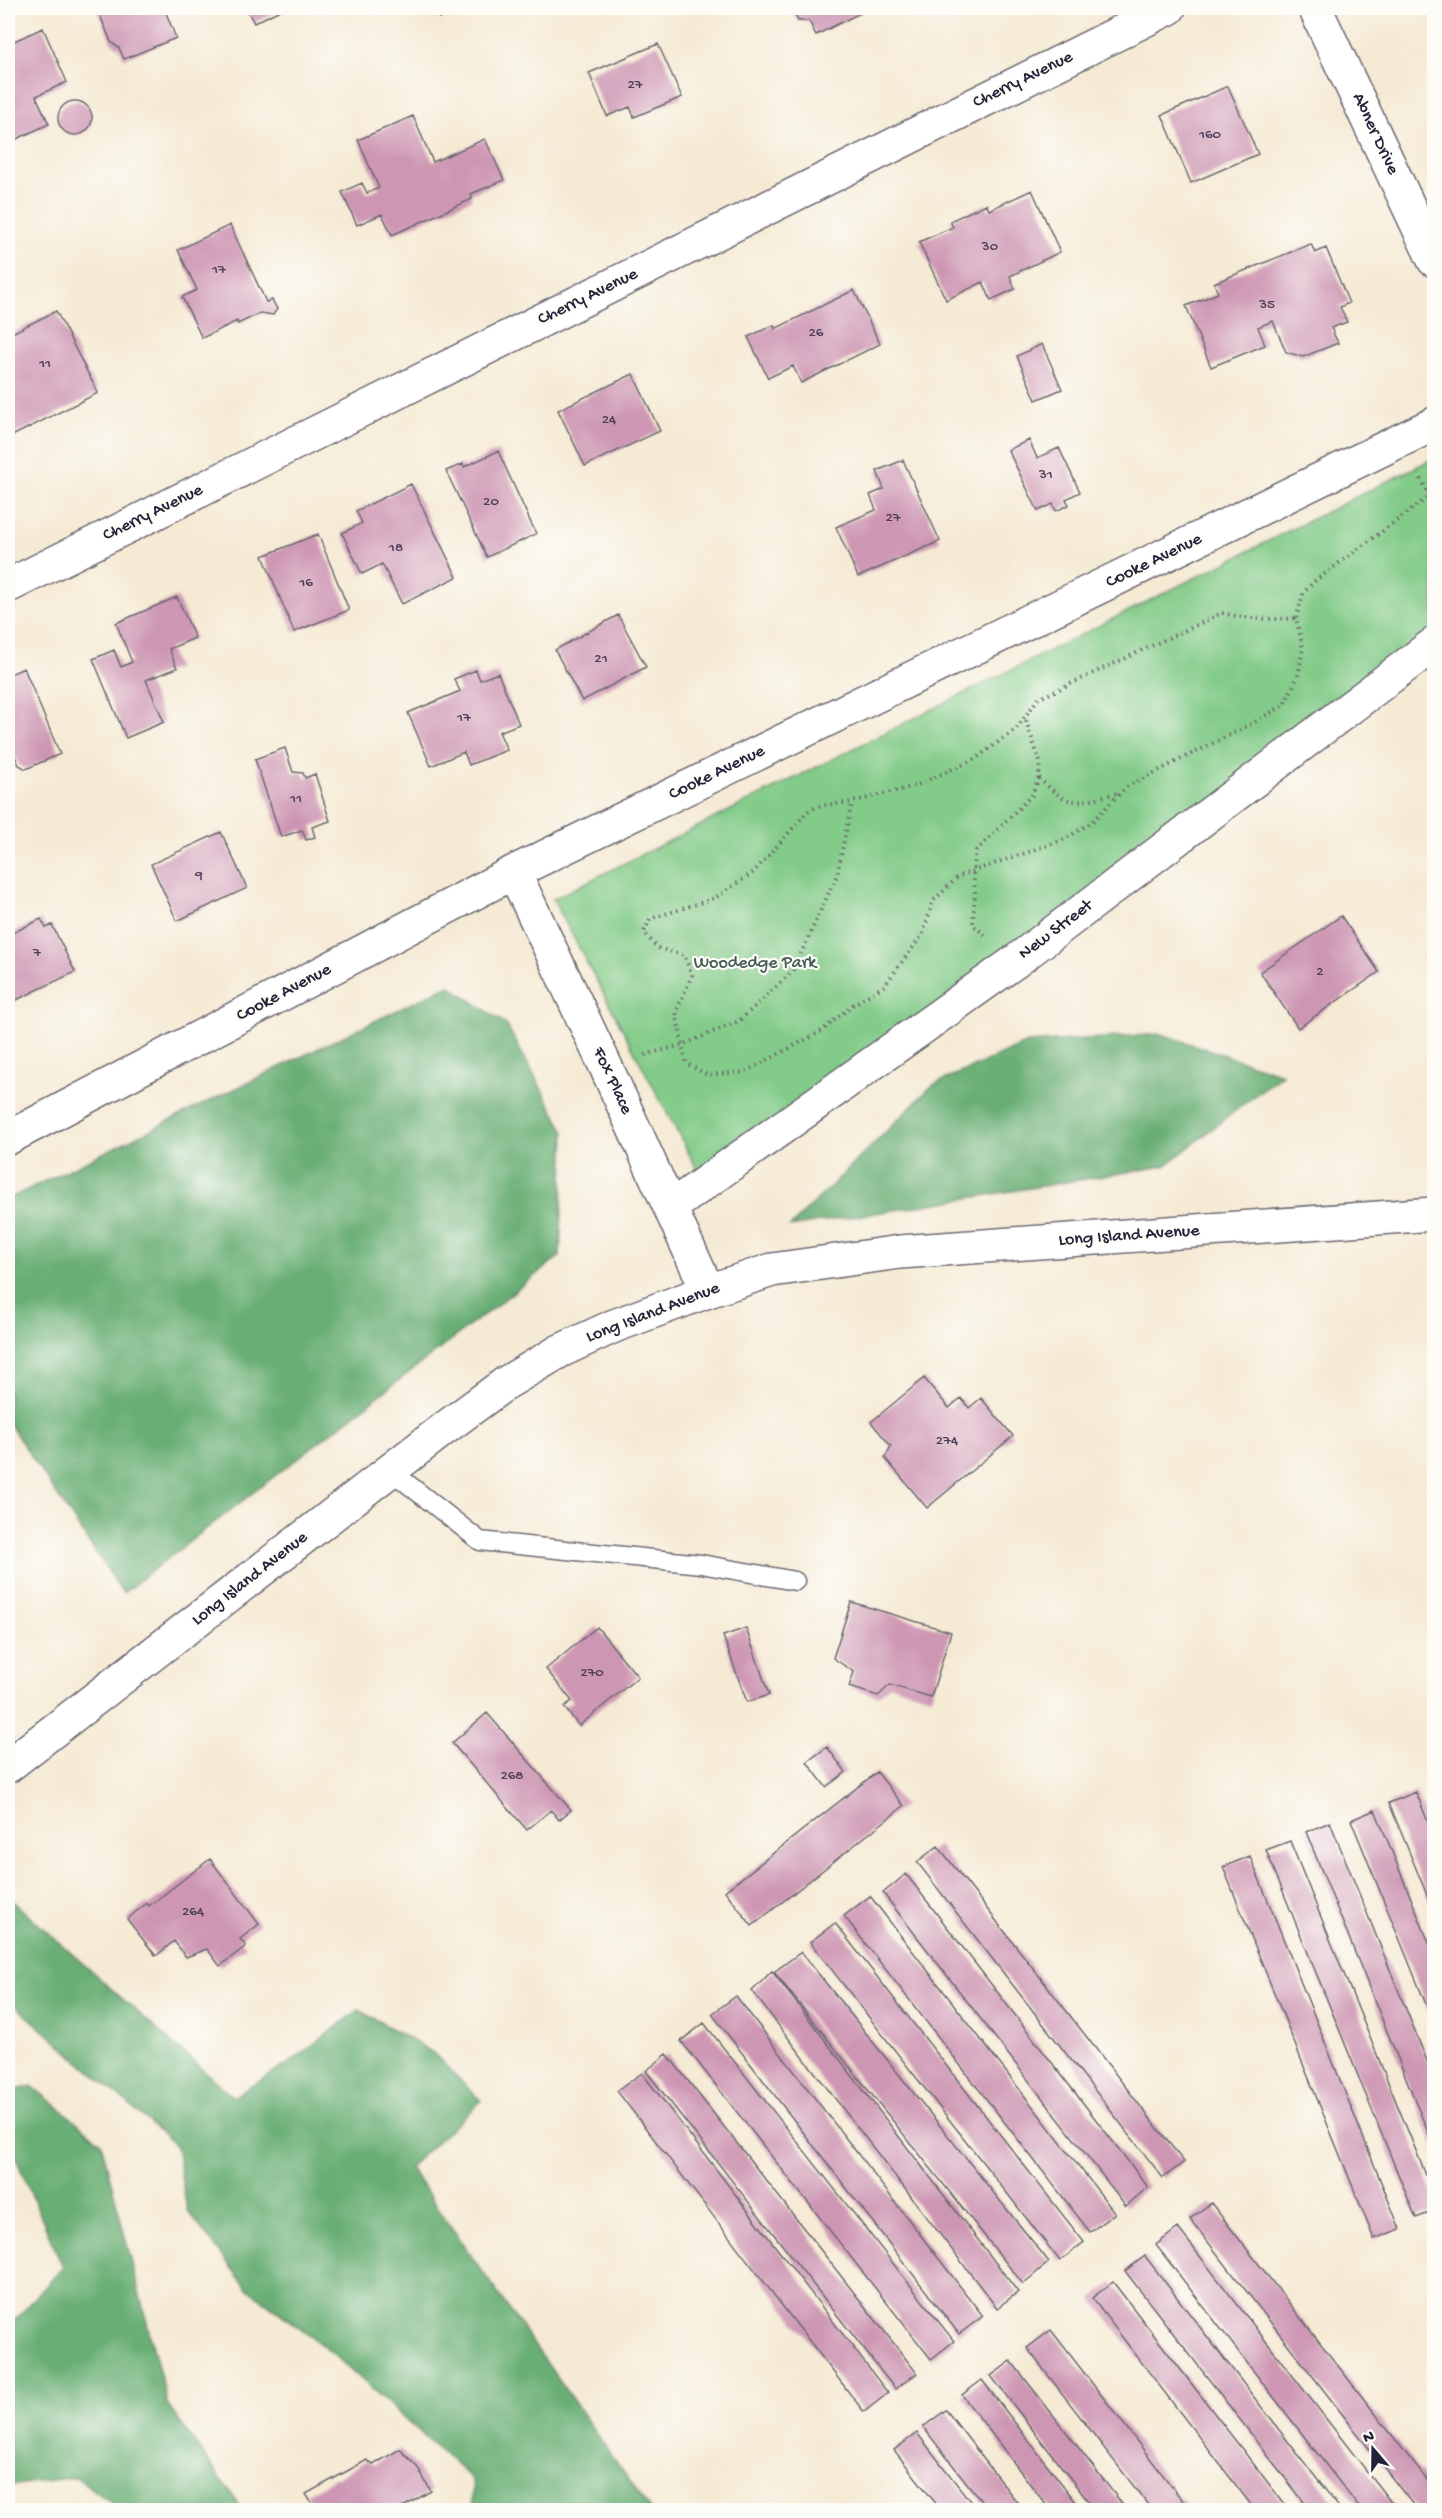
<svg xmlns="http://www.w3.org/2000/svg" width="1442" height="2518" viewBox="0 0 1442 2518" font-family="'Gochi Hand',sans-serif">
	<rect width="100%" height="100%" fill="#fdfcf7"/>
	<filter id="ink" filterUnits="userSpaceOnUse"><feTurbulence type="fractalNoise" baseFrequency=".0167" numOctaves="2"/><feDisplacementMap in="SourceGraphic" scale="12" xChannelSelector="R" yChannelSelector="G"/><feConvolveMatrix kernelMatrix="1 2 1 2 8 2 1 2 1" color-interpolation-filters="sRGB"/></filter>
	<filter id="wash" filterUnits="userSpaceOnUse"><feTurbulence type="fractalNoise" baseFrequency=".008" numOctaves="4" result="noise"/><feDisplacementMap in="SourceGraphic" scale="24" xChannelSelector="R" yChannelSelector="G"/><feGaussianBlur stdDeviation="1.35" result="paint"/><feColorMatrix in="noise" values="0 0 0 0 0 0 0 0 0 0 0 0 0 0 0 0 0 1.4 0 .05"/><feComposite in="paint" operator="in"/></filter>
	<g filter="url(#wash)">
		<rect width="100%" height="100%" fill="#f5ead4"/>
		<!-- green -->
		<path fill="#82cb88" stroke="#527662" stroke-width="1.5" d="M1434,458V646L704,1182L553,899Z"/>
		<!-- forest -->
		<path fill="#69af74" stroke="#466858" stroke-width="1.5" d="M449,985L506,1024L565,1132L560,1256L123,1593L8,1422V1199Z
			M1161,1034L1282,1074L1165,1166L790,1227L933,1085L1027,1043Z
			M8,1897L233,2097L291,2062L359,2010L432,2052L481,2101L409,2167L650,2510H474L472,2479L332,2353L247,2288L187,2210L176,2146L8,1999Z
			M32,2086L101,2142L168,2406L243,2510H121L76,2477L8,2486V2328L63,2267L8,2140V2092Z"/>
		<g id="blocks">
			<!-- building -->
			<path fill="#cd96b3" d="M97,8H164L176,38L124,59L119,48L111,42Z
				M246,8H284L254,23Z
				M433,8H459L439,18Z
				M791,8H870L816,35L809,21H798Z
				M43,28L67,82L36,96L49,124L8,143V38L10,37L12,42Z
				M658,44L682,97L634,117L630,107L607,116L589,73Z
				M1228,86L1258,154L1191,183L1162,115Z
				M58 118a17 17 0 1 1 34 0a17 17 0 1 1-34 0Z
				M413,116L433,162L485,139L504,180L471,194L472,199L392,235L382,214L357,225L342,192L362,183L367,193L379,188L358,140Z
				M1032,190L1060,252L1010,276L1015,289L991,300L983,282L946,300L919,242L953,227L950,221L986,204L989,210Z
				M230,225L266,302L272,300L277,309L273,315L260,313L238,324L237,321L202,338L182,297L197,290L178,250Z
				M1311,244L1315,253L1326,248L1349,303L1340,307L1347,322L1331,328L1338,343L1303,357L1286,352L1273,321L1258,327L1265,345L1211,367L1186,306L1218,293L1214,283Z
				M854,290L880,344L801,383L793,366L768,378L748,337L774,325L775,329Z
				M56,311L98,393L8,438V335Z
				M1042,344L1062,389L1036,400L1017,356Z
				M633,374L660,431L585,466L558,410Z
				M1029,440L1037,458L1059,448L1080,492L1066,499L1069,505L1056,511L1053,504L1038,511L1008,450Z
				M498,451L536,534L487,557L446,471L463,464L464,467Z
				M903,460L940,541L858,577L836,527L876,510L870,495L884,489L877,471Z
				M411,484L457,577L402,604L382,564L362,574L342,533L362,523L356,511Z
				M318,534L349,610L294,632L263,556Z
				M177,597L195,638L169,649L177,668L146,680L164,722L126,738L93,659L114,650L121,667L132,662L116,623Z
				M618,615L646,667L582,701L555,650Z
				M24,668L60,754L26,769L19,765L8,741V675Z
				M476,670L480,680L498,673L519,724L499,732L507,750L469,765L464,752L431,766L408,713L460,691L454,679Z
				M285,748L293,772L303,773L305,778L315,774L330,821L312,827L315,837L306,840L302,830L281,837L255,759Z
				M221,832L247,888L177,921L151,864Z
				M1341,916L1379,972L1298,1028L1260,972Z
				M41,919L46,928L52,925L75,972L8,1004V935Z
				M924,1378L949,1408L961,1398L969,1408L981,1398L1013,1436L927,1508L885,1458L891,1446L871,1422Z
				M851,1602L951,1632L931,1697L890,1685L878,1696L849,1687L854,1672L833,1658Z
				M597,1627L638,1677L579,1726L564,1707L572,1701L546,1669Z
				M746,1628L769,1695L747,1702L723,1636Z
				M487,1713L571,1810L559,1820L551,1810L527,1830L452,1743Z
				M827,1747L846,1772L826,1787L807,1762Z
				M877,1772L904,1806L752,1926L725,1891Z
				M1416,1792L1434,1837V1912L1389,1803Z
				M1375,1810L1434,1955V2024L1351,1820Z
				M1330,1822L1434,2078V2147L1306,1832Z
				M1290,1841L1434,2195V2211L1416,2218L1266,1850Z
				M938,1846L1184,2162L1163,2178L917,1862Z
				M1250,1856L1400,2229L1374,2239L1223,1867Z
				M210,1859L259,1924L240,1939L246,1946L220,1966L207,1949L186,1957L174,1941L156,1956L127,1919L147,1903L149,1906Z
				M906,1874L1148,2187L1126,2206L883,1893Z
				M870,1896L1115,2213L1090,2232L844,1916Z
				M835,1923L1084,2242L1060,2261L810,1942Z
				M801,1952L1049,2262L1023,2284L774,1972Z
				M772,1971L1018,2292L997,2308L752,1991Z
				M736,1996L983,2316L959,2334L712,2014Z
				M704,2023L954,2341L931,2359L681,2041Z
				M667,2054L917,2373L895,2389L646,2071Z
				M642,2073L888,2393L864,2412L617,2091Z
				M1211,2203L1434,2489V2510H1417L1190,2219Z
				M1178,2228L1397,2510H1361L1156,2245Z
				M1145,2256L1341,2510H1310L1125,2271Z
				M1113,2282L1289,2510H1255L1092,2298Z
				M1051,2330L1190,2510H1152L1027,2348Z
				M1011,2361L1127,2510H1095L991,2376Z
				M982,2380L1082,2510H1050L962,2395Z
				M946,2410L1023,2510H988L923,2427Z
				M917,2433L977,2510H941L894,2450Z
				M400,2449L417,2467L431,2491L398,2510H316L306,2494L367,2460L373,2465Z"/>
		</g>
	</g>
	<g filter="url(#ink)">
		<use href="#blocks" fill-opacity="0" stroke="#6c6871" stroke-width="1.5"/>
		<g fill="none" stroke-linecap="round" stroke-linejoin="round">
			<!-- service casing -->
			<g stroke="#6c6871" stroke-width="21">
				<path id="service" d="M390,1470L480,1541L701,1564L795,1581"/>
			</g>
			<!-- minor casing -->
			<g stroke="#6c6871" stroke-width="36">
				<path id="minor" d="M1315,8L1434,260
					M8,586L1169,8
					M514,872L606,1067L708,1291
					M8,1138L514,872L1434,424
					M671,1207L1016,961L1434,644"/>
			</g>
			<!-- tertiary casing -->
			<g stroke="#6c6871" stroke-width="36">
				<path id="tertiary" d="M8,1766L445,1428L506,1383L560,1351L614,1326L708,1291L772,1270L900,1252L1434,1214"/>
			</g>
			<!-- path -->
			<path stroke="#6c6871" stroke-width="4" stroke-dasharray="1.5 4.5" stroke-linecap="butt" d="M1222,613C1248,619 1270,620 1296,618L1303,648L1298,676L1284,705L1253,723L1126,787L1092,822L1065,839L959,876L933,901L923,934L885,985L851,1006L822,1031L745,1072L707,1075L686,1063L676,1012L692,975L684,955L657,948L644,932L650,919L715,898L754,872L807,812L818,806L852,802L915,786L977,758L1016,729L1038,699Z
				M1296,618L1304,592L1315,581L1430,496L1419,475
				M1039,778C1073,811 1075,802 1118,793
				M985,935L973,925L975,891L973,871L976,851L1032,795L1039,778L1040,762L1025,718
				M645,1055L682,1045L739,1021L793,971L837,875L852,802"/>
			<!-- service -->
			<use href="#service" stroke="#fff" stroke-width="18"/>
			<!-- minor -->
			<use href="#minor" stroke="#fff" stroke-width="33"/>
			<!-- tertiary -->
			<use href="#tertiary" stroke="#fff" stroke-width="33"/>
		</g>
	</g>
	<g text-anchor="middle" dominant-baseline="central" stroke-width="4.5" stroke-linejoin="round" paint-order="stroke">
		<!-- number labels -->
		<g font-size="15" fill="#4d3f59">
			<text x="635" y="85">27</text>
			<text x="1210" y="135">160</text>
			<text x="990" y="247">30</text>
			<text x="219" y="270">17</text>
			<text x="1267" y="305">35</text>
			<text x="816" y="333">26</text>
			<text x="45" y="364">11</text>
			<text x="609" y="420">24</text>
			<text x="1046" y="475">31</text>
			<text x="491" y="502">20</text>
			<text x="893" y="518">27</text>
			<text x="396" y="548">18</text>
			<text x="306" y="583">16</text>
			<text x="601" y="659">21</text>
			<text x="464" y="718">17</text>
			<text x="296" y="799">11</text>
			<text x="199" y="876">9</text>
			<text x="37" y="953">7</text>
			<text x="1320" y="972">2</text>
			<text x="947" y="1441">274</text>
			<text x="592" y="1673">270</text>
			<text x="512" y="1776">268</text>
			<text x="193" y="1912">264</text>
		</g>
		<!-- street labels -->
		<g font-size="18" fill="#22223b" stroke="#fdfcf7">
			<text transform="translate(1023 80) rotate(-26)">Cherry Avenue</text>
			<text transform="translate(1375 134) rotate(65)">Abner Drive</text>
			<text transform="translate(588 297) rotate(-26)">Cherry Avenue</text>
			<text transform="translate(153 513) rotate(-26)">Cherry Avenue</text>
			<text transform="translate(1154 561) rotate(-26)">Cooke Avenue</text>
			<text transform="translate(717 773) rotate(-26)">Cooke Avenue</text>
			<text transform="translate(1056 930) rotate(-37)">New Street</text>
			<text transform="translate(284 993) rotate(-28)">Cooke Avenue</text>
			<text transform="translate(612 1081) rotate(65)">Fox Place</text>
			<text transform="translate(1129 1236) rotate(-4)">Long Island Avenue</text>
			<text transform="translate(653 1313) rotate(-21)">Long Island Avenue</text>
			<text transform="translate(250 1579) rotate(-38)">Long Island Avenue</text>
		</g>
		<!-- park labels -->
		<g font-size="18" fill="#445d56" stroke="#fdfcf7">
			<text x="755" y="963">Woodedge Park</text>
		</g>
	</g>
	<!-- margin -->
	<rect width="1442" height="2518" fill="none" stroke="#fdfcf7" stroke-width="30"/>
	<!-- north arrow -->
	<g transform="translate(1373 2449) rotate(340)" stroke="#fdfcf7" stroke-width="4.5" paint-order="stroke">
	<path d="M0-4.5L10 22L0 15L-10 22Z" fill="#22223b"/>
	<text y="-9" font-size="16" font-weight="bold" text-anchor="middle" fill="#22223b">N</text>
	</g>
</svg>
